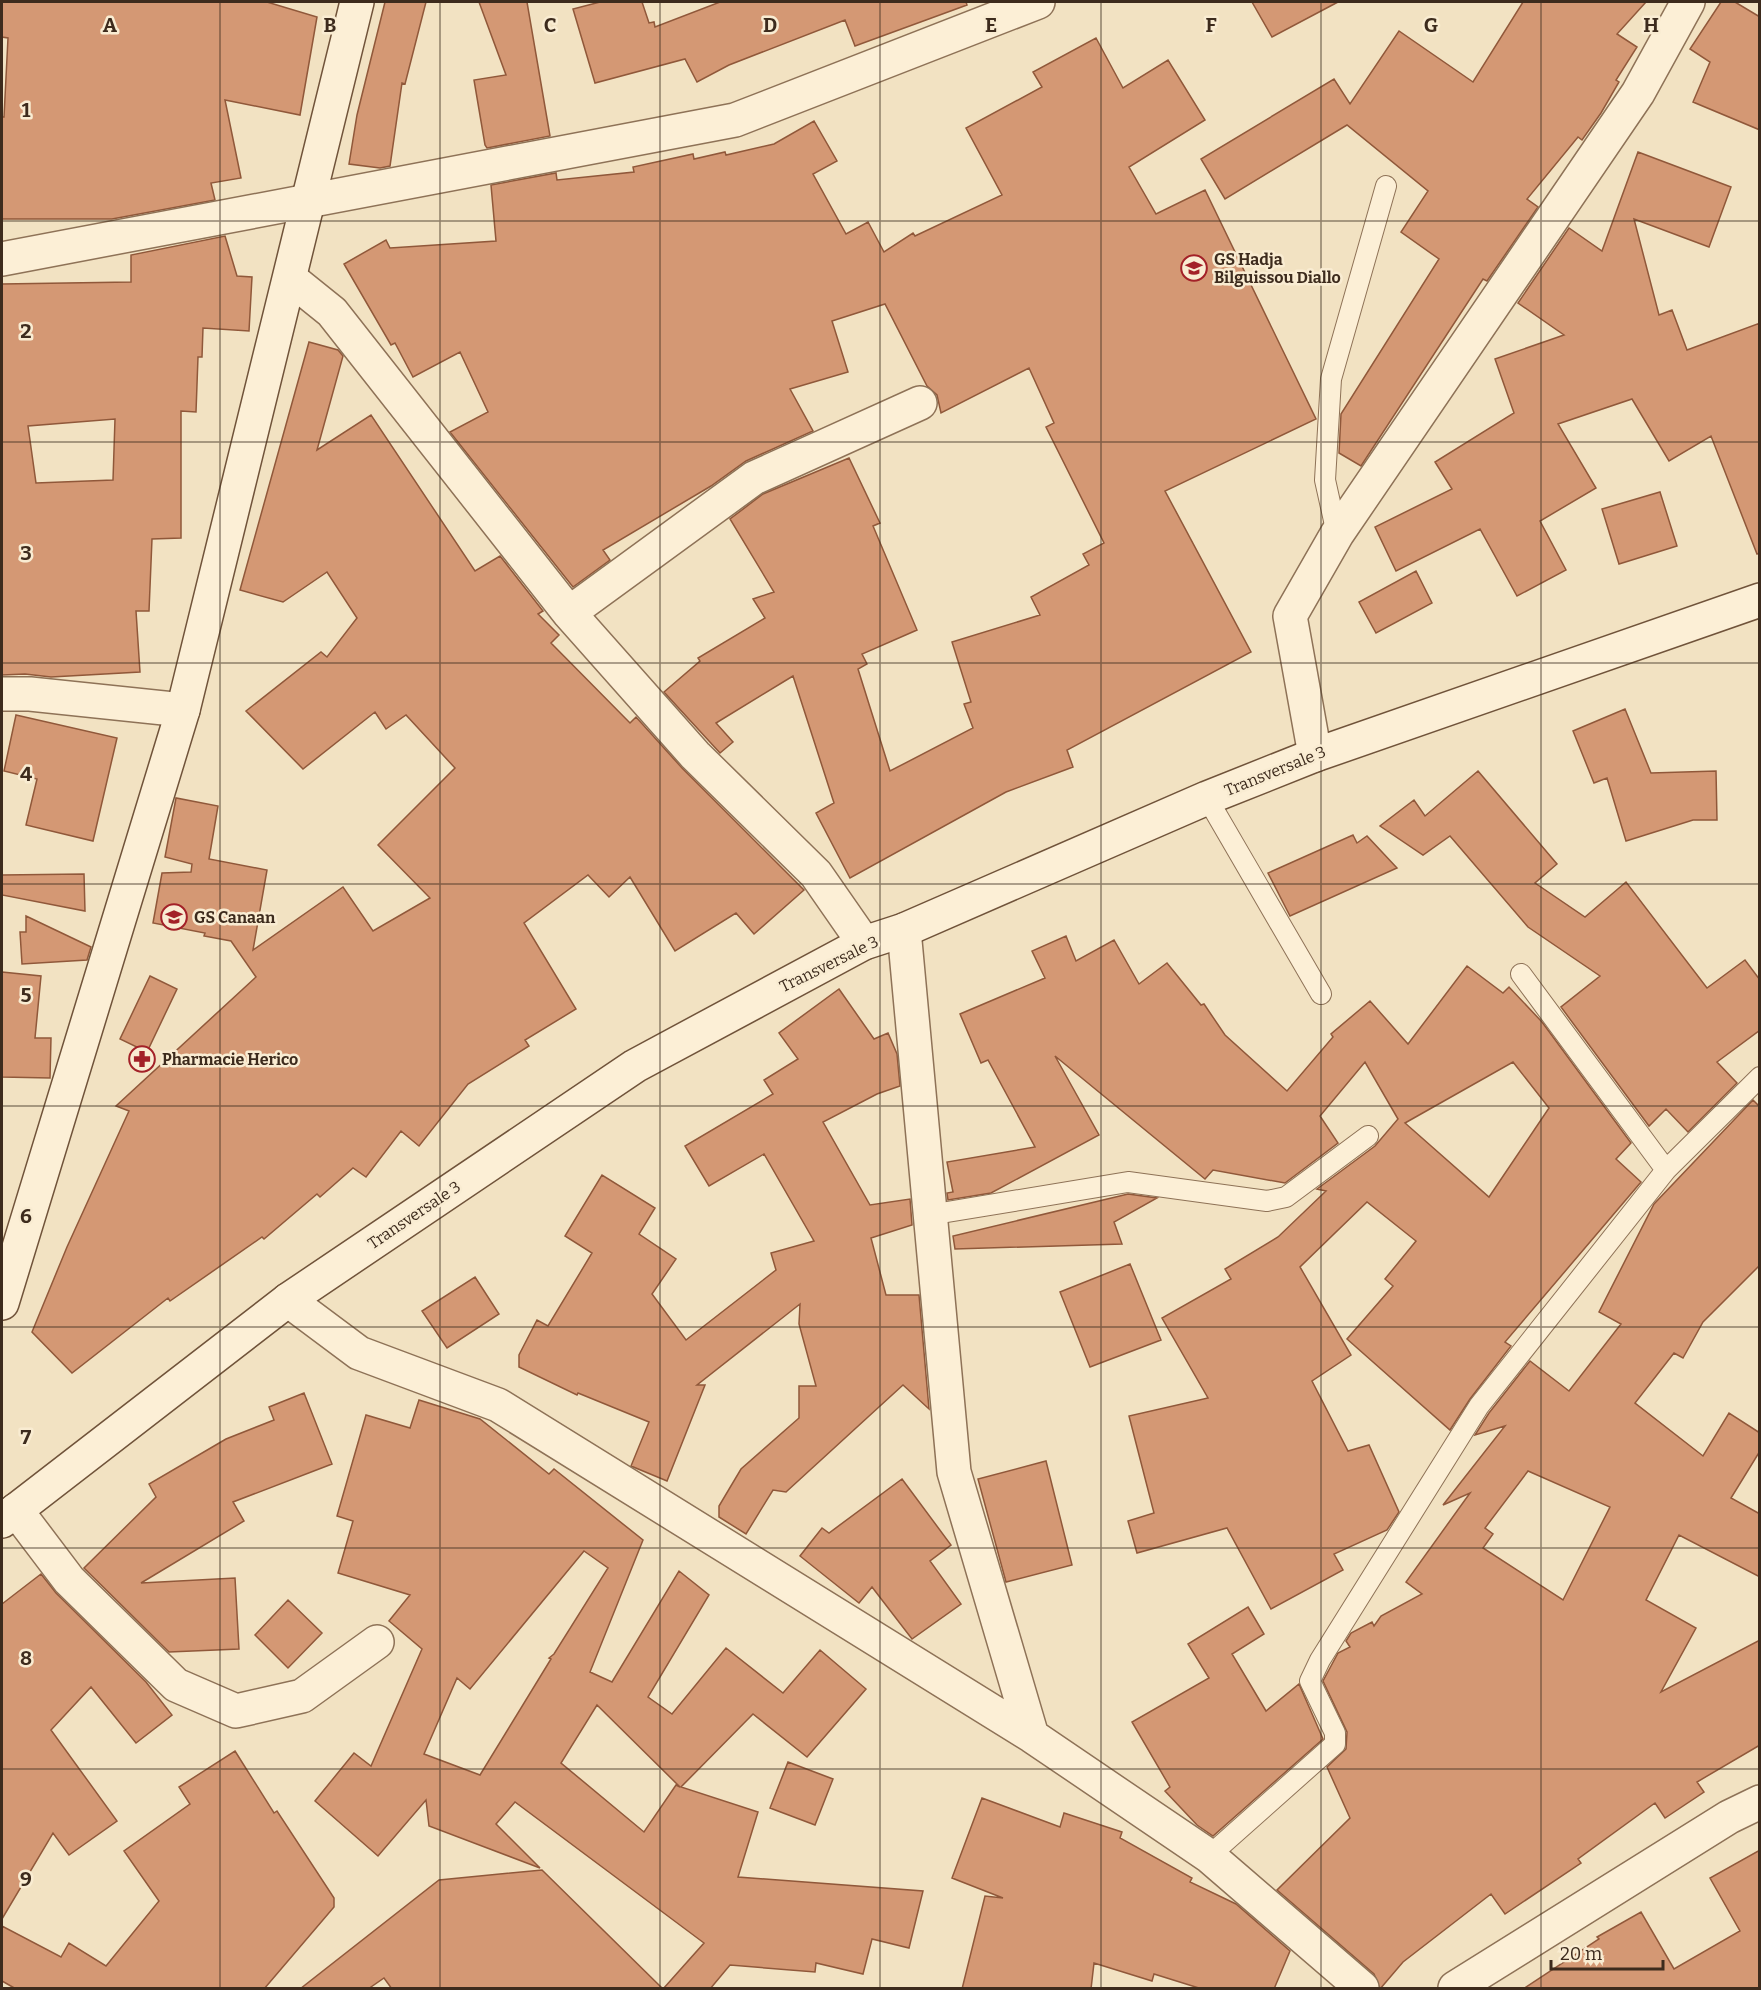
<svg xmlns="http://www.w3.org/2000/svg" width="1761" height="1990" viewBox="0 0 1761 1990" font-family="Bitter,serif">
	<rect width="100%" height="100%" fill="#f2e2c2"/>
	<!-- building -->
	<path fill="#d49874" stroke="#90583a" stroke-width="1.5" fill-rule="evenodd" d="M2,2H267L317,17L300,115L225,100L241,178L211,183L215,200L112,219H2V117H4L8,38L2,37Z
		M385,2H426L405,84L402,83L390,166L380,168L349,164L357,115Z
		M479,2H527L550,136L487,148L485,145L474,80L506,75Z
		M600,2H642L649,23L654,22L655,27L720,2H966L967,5L855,46L845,20L729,65L697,82L685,59L595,83L573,9Z
		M1252,2H1338L1272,37Z
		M1523,2H1646L1617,34L1637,47L1616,80L1619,82L1601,113L1582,140L1578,137L1527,199L1538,207L1487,281L1483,279L1361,466L1339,453L1341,414L1439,259L1401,232L1428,191L1347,125L1225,199L1201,159L1334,79L1350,104L1399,31L1473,82Z
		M1721,2H1735L1760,17V130L1693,102L1710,62L1690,49Z
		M1096,38L1123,88L1168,60L1205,120L1129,167L1156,214L1205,190L1316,419L1165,491L1251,652L1067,750L1073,767L1006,792L850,878L816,813L834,803L793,676L716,723L733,742L720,753L664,692L700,661L698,658L765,618L753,599L774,592L730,519L763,494L849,458L880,523L873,526L917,630L862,654L867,664L858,669L890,771L973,728L964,704L971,702L952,642L1040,615L1031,597L1089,565L1083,554L1104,543L1046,427L1054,423L1029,368L941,413L937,395L927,386L885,304L832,321L848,372L790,389L813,431L746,461L711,486L603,550L610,560L573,587L450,432L488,412L460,352L413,377L395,343L391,345L344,264L386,240L390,248L496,241L491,185L556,173L557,180L634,172L633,167L693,154L694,159L725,152L726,155L774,144L814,121L837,161L813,174L846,234L868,222L884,252L913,233L915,236L1002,195L966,128L1042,87L1033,72Z
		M1638,152L1731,187L1709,247L1634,219L1659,315L1672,310L1687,350L1760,323V553L1757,554L1711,436L1669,461L1632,399L1558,424L1596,488L1540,521L1566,570L1517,596L1480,529L1396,571L1375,527L1452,489L1435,462L1514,413L1495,359L1564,335L1518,303L1569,228L1602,251Z
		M225,236L237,276L252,277L249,331L203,328L202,357H198L196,412L181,411V538L152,539L149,611H136L140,672L51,677L25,674L2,675V284L131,282V255ZM115,419L113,480L36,483L28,426Z
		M309,342L338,350L343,356L317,450L371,415L475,571L500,556L543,611L538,614L559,635L551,643L630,723L636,717L682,768L804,890L754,934L736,913L675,951L630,877L609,897L588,875L524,923L576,1009L525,1040L529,1046L468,1084L419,1146L401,1131L366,1177L353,1168L320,1197L317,1194L264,1239L262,1237L170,1301L168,1298L72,1373L32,1332L67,1247L129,1111L116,1106L256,977L231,941L204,936L205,933L153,923L162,873L191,872L192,864L165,857L176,798L218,806L209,859L267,870L253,950L343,887L373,931L430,898L378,845L455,768L406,715L386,729L375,712L303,769L246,711L321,652L327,657L357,618L327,572L283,602L240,590Z
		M1660,492L1677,546L1619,564L1602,509Z
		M1416,571L1432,603L1376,633L1359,602Z
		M1625,709L1651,773L1716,771L1717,820H1693L1626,841L1607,778L1594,783L1573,731Z
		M16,715L117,738L93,841L26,825L37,779L4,771Z
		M1478,771L1557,864L1535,883L1585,917L1626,882L1707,988L1745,960L1760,980V1030L1717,1062L1737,1083L1688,1132L1666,1109L1649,1126L1561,1007L1600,976L1528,927L1450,836L1423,855L1380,826L1414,800L1425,816Z
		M1353,835L1357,843L1367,836L1397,868L1290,916L1268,873Z
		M84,874L85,911L2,895V875Z
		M26,916L91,947L87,960L22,964L20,932H26Z
		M1066,936L1076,961L1114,940L1139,984L1167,963L1201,1005L1204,1004L1225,1035L1287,1091L1333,1037L1331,1034L1370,1001L1408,1044L1467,966L1503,993L1509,987L1542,1022L1631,1143L1616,1159L1641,1182L1505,1342L1511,1346L1470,1399L1450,1430L1347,1339L1393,1286L1385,1279L1416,1241L1367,1202L1300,1267L1351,1355L1312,1381L1348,1451L1369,1445L1399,1512L1387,1530L1334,1554L1343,1570L1271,1609L1227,1528L1137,1553L1128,1521L1154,1513L1129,1416L1208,1398L1162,1318L1231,1279L1225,1269L1278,1237L1326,1191L1317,1189L1375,1146L1398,1119L1365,1062L1320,1116L1338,1143L1285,1183L1213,1170L1205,1179L1055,1056L1099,1135L991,1193L948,1200L947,1193L953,1192L947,1162L1035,1147L988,1060L981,1063L960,1014L1045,978L1032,951ZM1513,1062L1549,1108L1489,1197L1405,1123Z
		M2,972L41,976L35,1038H51L50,1078L2,1077Z
		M150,976L177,989L147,1052L120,1039Z
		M839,989L874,1039L888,1033L897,1054L900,1086L877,1094L823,1122L870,1205L910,1199L912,1225L871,1238L886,1295H919L929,1409L903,1385L786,1492L773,1490L746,1534L719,1517V1506L741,1469L799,1418V1386H816L799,1324L800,1304L697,1385H705L667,1481L631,1466L649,1422L578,1393L577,1395L519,1367V1355L537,1320L548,1326L592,1253L565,1236L602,1175L655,1208L639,1234L676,1259L652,1294L686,1340L776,1270L771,1253L814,1241L764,1154L709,1186L685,1146L773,1094L764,1080L798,1059L779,1033Z
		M1753,1100L1760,1107V1265L1703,1322L1683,1358L1674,1353L1635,1403L1703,1456L1729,1413L1760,1433V1451L1731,1498L1760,1514V1577L1679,1535L1646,1600L1696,1628L1661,1692L1760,1640V1745L1697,1782L1704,1792L1665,1818L1655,1803L1578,1859L1581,1863L1505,1914L1491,1894L1403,1962L1380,1989L1374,1974L1277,1890L1350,1818L1327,1767L1346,1749L1347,1732L1323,1681L1338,1653L1350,1647L1346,1641L1351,1633L1372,1622L1374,1626L1381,1616L1422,1594L1406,1582L1470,1493L1443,1505L1505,1426L1475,1435L1489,1413L1530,1361L1569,1391L1621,1324L1599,1312L1654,1204ZM1528,1471L1610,1507L1563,1600L1483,1548L1493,1534L1485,1528Z
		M1128,1194L1157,1198L1114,1222L1122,1244L955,1249L953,1236Z
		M1130,1264L1161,1340L1090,1367L1060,1292Z
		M475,1277L499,1314L447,1348L422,1311Z
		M304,1393L332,1464L233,1502L244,1521L141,1583L235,1578L239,1649L169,1652L84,1568L156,1497L149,1484L226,1439L274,1420L269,1407Z
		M419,1400L480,1419L549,1474L554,1469L643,1540L590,1672L612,1682L679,1571L709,1595L648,1697L672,1714L726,1648L783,1693L820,1650L866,1689L807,1757L753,1714L681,1787L758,1812L738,1877L923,1891L909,1948L872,1939L863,1974L816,1963L815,1972L730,1965L710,1989H663L704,1943L515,1802L496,1824L540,1868L429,1826L426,1800L378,1856L315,1801L354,1753L371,1766L422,1649L389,1621L410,1595L338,1573L353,1521L337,1516L366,1415L410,1428ZM584,1551L608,1568L554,1654L549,1658L551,1659L480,1775L424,1754L457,1678L470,1689ZM597,1705L680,1787L676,1785L644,1832L561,1763Z
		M1046,1461L1072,1565L1006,1582L978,1479Z
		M902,1479L951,1545L930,1561L961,1604L912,1639L872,1587L859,1603L800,1556L822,1528L829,1533Z
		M41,1574L56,1593L146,1682L172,1715L136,1743L91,1687L51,1730L117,1821L69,1855L53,1833L2,1919V1604Z
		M288,1600L322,1633L288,1668L255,1635Z
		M1248,1607L1264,1634L1232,1654L1266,1711L1299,1684L1323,1739L1213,1836L1197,1825L1165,1791L1170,1787L1132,1722L1209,1678L1188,1644Z
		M235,1751L274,1813L277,1811L334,1898V1907L264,1989H16L2,1981V1926L61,1957L69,1943L106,1966L159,1901L124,1851L190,1804L179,1787Z
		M788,1762L833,1779L815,1825L770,1808Z
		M982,1798L1060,1827L1064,1813L1122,1832L1120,1838L1192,1878L1190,1882L1236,1904L1290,1951L1274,1989H1202L1154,1974L1152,1981L1094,1963L1091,1989H962L985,1896L1003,1898L952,1878Z
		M1760,1850V1989H1523L1599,1939L1597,1937L1641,1912L1674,1969L1740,1931L1710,1878Z
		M542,1870L663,1989H392L384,1978L368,1989H300L439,1880Z"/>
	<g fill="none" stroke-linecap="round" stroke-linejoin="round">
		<!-- lane casing -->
		<g stroke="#8e7257" stroke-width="22">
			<path id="lane" d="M1337,534L1325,480L1331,379L1386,186
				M1207,798L1321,994
				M1521,974L1666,1170
				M929,1215L1128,1182L1267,1201L1286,1197L1368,1136
				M1209,1856L1335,1744V1733L1310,1681L1320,1660L1479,1406L1666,1170L1760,1077"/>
		</g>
		<!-- street casing -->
		<g stroke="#8e7257" stroke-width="36">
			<path id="street" d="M2,259L735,120L1038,2
				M291,279L332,312L569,613L695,755L816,874L864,943
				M569,613L754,478L920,403
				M2,694H30L183,710
				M1315,755L1290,616L1337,534L1638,93L1688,2
				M904,930L954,1472L1032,1736
				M288,1300L359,1353L498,1405L1032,1736L1209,1856L1362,1988
				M16,1510L69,1580L176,1685L236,1711L302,1696L377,1642
				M1455,1988L1729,1817L1760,1802"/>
		</g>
		<!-- secondary casing -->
		<g stroke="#70533a" stroke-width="36">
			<path id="secondary" d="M2,1303L183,710L357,2
				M2,1521L288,1300L635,1066L864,943L904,930L1207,798L1315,755L1760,600"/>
		</g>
		<!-- lane -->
		<use href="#lane" stroke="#fcefd6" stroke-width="20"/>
		<!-- street -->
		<use href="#street" stroke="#fcefd6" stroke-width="33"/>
		<!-- secondary -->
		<use href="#secondary" stroke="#fcefd6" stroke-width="33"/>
	</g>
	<!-- grid -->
	<path fill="none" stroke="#3d2b1d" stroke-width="1.5" stroke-opacity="0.55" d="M220,2V1988M440,2V1988M660,2V1988M880,2V1988M1101,2V1988M1321,2V1988M1541,2V1988M2,221H1760M2,442H1760M2,663H1760M2,884H1760M2,1106H1760M2,1327H1760M2,1548H1760M2,1769H1760"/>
	<!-- icons -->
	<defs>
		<g id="school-ring" transform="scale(1.35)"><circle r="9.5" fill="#f9ecd2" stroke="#a32128" stroke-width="1.5"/><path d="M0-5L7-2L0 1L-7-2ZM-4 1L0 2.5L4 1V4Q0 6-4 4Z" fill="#a32128"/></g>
		<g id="pharmacy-ring" transform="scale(1.35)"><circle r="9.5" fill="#f9ecd2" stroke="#a32128" stroke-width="1.5"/><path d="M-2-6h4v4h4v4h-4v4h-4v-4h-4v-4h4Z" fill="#a32128"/></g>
	</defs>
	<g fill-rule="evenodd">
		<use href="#school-ring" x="1194" y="268"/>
		<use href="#school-ring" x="174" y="917"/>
		<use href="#pharmacy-ring" x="142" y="1059"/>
	</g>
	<g text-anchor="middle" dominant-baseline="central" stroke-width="5" stroke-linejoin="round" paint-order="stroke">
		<!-- poi labels -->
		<g font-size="16" font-weight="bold" fill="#3d2b1d" stroke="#f9ecd2" text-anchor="start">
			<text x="1214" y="259">GS Hadja<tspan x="1214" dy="18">Bilguissou Diallo</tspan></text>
			<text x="194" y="917">GS Canaan</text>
			<text x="162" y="1059">Pharmacie Herico</text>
		</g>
		<!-- street labels -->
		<g font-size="16" fill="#3d2b1d" stroke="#f9ecd2">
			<text transform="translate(1275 771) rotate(-22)">Transversale 3</text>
			<text transform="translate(829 964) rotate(-26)">Transversale 3</text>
			<text transform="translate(414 1215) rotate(-34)">Transversale 3</text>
		</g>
	</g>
	<g font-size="20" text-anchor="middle" font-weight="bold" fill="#3d2b1d" stroke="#f9ecd2" stroke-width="5" stroke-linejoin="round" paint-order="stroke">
		<text x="110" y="32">A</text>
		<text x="330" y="32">B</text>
		<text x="550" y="32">C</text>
		<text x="770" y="32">D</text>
		<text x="991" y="32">E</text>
		<text x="1211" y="32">F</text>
		<text x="1431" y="32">G</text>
		<text x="1651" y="32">H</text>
		<text x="26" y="117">1</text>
		<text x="26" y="338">2</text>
		<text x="26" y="560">3</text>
		<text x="26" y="781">4</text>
		<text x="26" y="1002">5</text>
		<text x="26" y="1223">6</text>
		<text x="26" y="1444">7</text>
		<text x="26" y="1665">8</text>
		<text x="26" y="1886">9</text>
	</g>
	<!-- border -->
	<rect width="1761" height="1990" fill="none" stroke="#3d2b1d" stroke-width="6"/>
	<!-- scale -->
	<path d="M1551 1960v9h112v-9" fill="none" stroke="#3d2b1d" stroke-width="3"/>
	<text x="1560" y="1960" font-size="18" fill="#3d2b1d" stroke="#f9ecd2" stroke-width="4.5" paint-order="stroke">20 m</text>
</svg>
